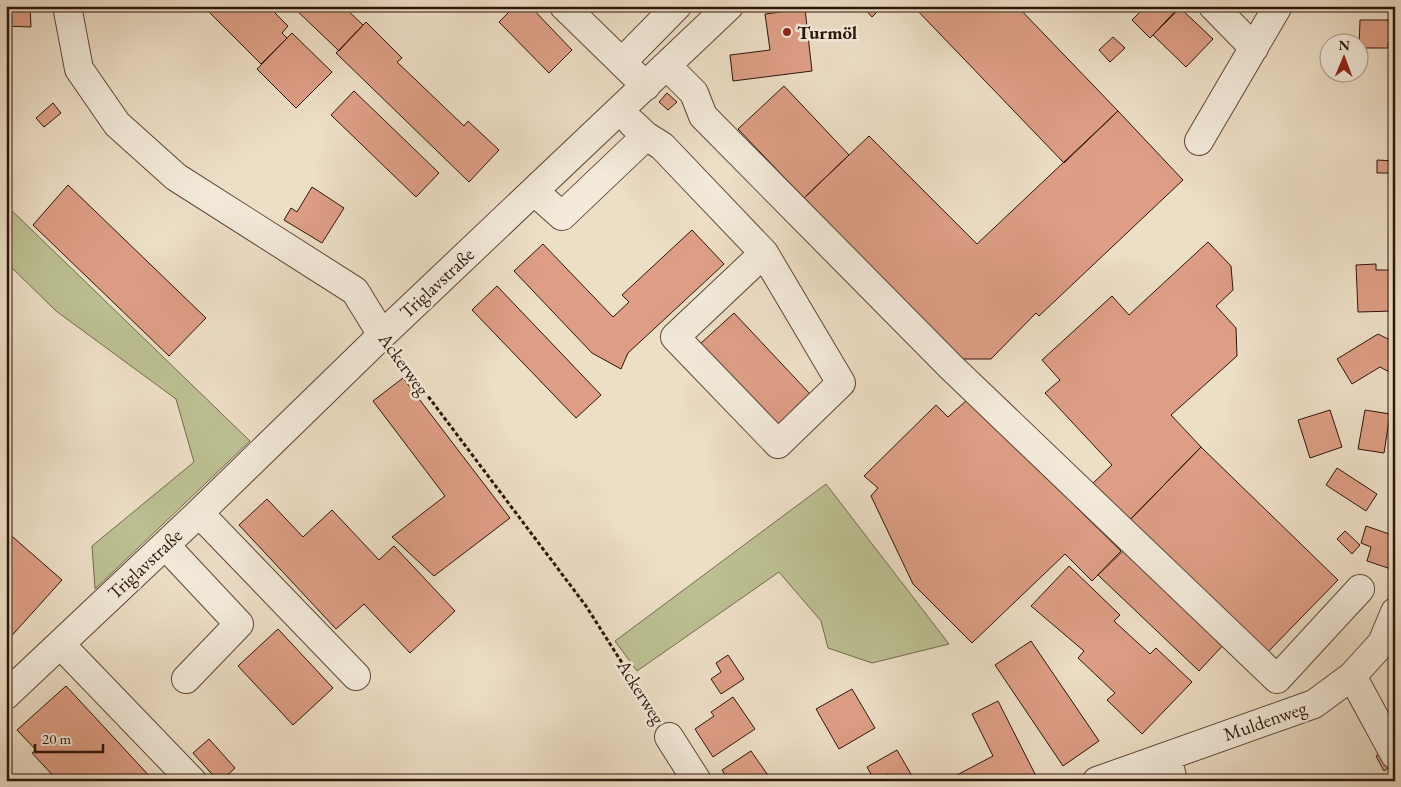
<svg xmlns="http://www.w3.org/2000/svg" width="1401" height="787" viewBox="0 0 1401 787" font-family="'EB Garamond',serif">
	<rect width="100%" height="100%" fill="#eddec6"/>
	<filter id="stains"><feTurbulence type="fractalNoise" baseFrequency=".004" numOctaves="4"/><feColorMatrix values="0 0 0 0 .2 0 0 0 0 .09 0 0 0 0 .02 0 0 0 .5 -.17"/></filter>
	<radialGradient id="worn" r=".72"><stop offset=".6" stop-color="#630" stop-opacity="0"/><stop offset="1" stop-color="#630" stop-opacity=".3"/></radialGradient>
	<!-- green -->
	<path fill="#bcc092" stroke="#746a4e" d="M6,205L250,441L95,589L92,546L194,462L176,399L56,311L6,262Z
		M826,484L949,644L872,663L828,648L821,621L779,572L637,671L615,641Z"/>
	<!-- building -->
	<path fill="#dd9e85" stroke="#2d150a" d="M6,6H30L31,27L6,26Z
		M203,6H268L288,26L282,33L287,38L261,64Z
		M292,6H343L363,25L339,51Z
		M515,6H530L572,50L549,73L499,22Z
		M862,6H883L872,17Z
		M913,6H1017L1118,111L1064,163Z
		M1146,6H1170L1176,12L1150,38L1132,20Z
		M1179,7L1213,39L1186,67L1153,35Z
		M805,9L812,71L733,81L730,55L770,50L765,14Z
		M1360,20H1389V25H1395V43H1388V48H1359Z
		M366,22L402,58L397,62L464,126L468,121L499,150L469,182L336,53Z
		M292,33L332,72L296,108L257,69Z
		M1113,37L1125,48L1110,62L1099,50Z
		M784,86L849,155L804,198L738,129Z
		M354,91L439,173L416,197L331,115Z
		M667,93L677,102L668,110L659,102Z
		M53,103L61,113L44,127L36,118Z
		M1118,111L1183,180L1039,316L1036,313L991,359H961L804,198L869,136L977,244Z
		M1377,160L1395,161V173H1377Z
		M68,185L206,318L169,356L33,225Z
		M312,187L344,208L322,243L284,220L291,208L297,212Z
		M692,230L724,264L628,353L621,369L592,353L514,271L543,244L613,317L629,302L622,295Z
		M1208,242L1231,266L1233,290L1216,306L1236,328L1237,356L1171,415L1201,447L1126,524L1089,487L1112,465L1045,393L1060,380L1042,360L1112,296L1129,315Z
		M1376,264V270H1395V311L1358,312L1356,265Z
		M497,286L601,395L576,418L472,310Z
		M734,313L811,395L777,426L700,344Z
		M1378,334L1392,341L1395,335V375L1380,367L1352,384L1337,359Z
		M403,378L510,518L434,576L392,537L445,496L373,401Z
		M967,400L1121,551L1092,581L1065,554L972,643L913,584L871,496L878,488L864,476L936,405L948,417Z
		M1330,410L1342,447L1310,458L1298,420Z
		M1365,410L1390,414L1384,453L1358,449Z
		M1201,447L1338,580L1263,657L1126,524Z
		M1337,468L1377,494L1366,511L1326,485Z
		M267,499L303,537L332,510L379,560L394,546L455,611L410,653L364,604L336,629L239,525Z
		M1366,526L1395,536L1394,570L1367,561L1371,547L1361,543Z
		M6,531L62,580L6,642Z
		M1345,531L1360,545L1352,554L1337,539Z
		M1127,547L1227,641L1199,671L1098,575Z
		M1069,566L1120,615L1114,621L1150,654L1156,648L1192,682L1142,734L1107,700L1115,693L1078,658L1084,651L1031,606Z
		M278,629L333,688L293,725L238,666Z
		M1031,641L1099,741L1063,766L995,665Z
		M728,655L744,679L721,694L711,679L721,672L716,663Z
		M66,686L154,781H58L32,753L36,750L17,730Z
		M852,689L875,728L839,749L816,709Z
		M733,697L755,729L713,757L695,729L714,716L711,712Z
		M998,701L1037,778L1032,781H957L955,776L993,756L972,714Z
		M209,739L235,768L221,781H218L193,753Z
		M897,750L915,781H892L888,774L875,781L867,767Z
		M751,751L772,781H729L722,770Z
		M1380,753L1388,768L1384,771L1376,756Z"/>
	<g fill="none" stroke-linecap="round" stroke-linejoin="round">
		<!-- minor casing -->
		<g stroke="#5d4739" stroke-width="30">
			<path id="minor" d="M67,6L79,69L117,124L176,177L355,291L382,335
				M564,6L646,86
				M1213,6L1254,48
				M622,62L677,6
				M667,66L694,93L703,116L951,367L1277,679L1360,589
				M646,136L662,146L764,253L675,337L778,444L841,383L764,253
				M1199,141L1278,6
				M535,192L562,216L646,136L632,123
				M199,513L356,676
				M165,545L239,624L186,679
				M60,644L192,781
				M1352,676L1395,755
				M6,695L199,513L382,335L729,6
				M669,737L697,781
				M1167,756L1173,781
				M1097,781L1314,704L1352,676L1382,643L1395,612"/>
		</g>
		<!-- path -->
		<path stroke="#2d150a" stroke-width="3" stroke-dasharray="4 2.5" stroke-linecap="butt" d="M397,355L586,606L657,718"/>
		<!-- minor -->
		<use href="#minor" stroke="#f3eada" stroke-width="28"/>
	</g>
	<!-- markers -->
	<circle fill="#8f2418" stroke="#f3eada" stroke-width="2" cx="787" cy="32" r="5"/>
	<g text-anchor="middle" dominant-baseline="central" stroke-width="5" stroke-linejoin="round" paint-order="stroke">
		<!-- poi labels -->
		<g font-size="19" font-weight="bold" fill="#2d150a" stroke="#f3eada" text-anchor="start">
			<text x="797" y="32">Turmöl</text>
		</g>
		<!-- street labels -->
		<g font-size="19" fill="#2d150a" stroke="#f3eada">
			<text transform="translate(437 283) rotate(-43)">Triglavstraße</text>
			<text transform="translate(404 364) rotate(54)">Ackerweg</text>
			<text transform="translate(145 564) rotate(-43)">Triglavstraße</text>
			<text transform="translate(641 692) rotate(58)">Ackerweg</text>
			<text transform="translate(1265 721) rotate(-19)">Muldenweg</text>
		</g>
	</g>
	<!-- margin -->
	<rect width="1401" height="787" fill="none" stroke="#eddec6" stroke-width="25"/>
	<rect x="8" y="8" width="1386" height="772" fill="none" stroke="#2d150a" stroke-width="2.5"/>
	<rect x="12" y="12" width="1376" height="762" fill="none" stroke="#2d150a"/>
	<!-- north arrow -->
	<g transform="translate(1344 58) rotate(1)"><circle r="24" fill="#f3eada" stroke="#a49587"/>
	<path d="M0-4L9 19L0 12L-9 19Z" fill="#8f2418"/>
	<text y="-8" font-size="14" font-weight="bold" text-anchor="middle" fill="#2d150a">N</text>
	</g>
	<!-- scale -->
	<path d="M35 744v8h68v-8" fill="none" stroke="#2d150a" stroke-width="2.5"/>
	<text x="42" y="744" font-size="15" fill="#2d150a" stroke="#f3eada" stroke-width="4" paint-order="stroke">20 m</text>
	<rect width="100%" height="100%" filter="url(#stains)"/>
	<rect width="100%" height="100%" fill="url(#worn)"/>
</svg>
